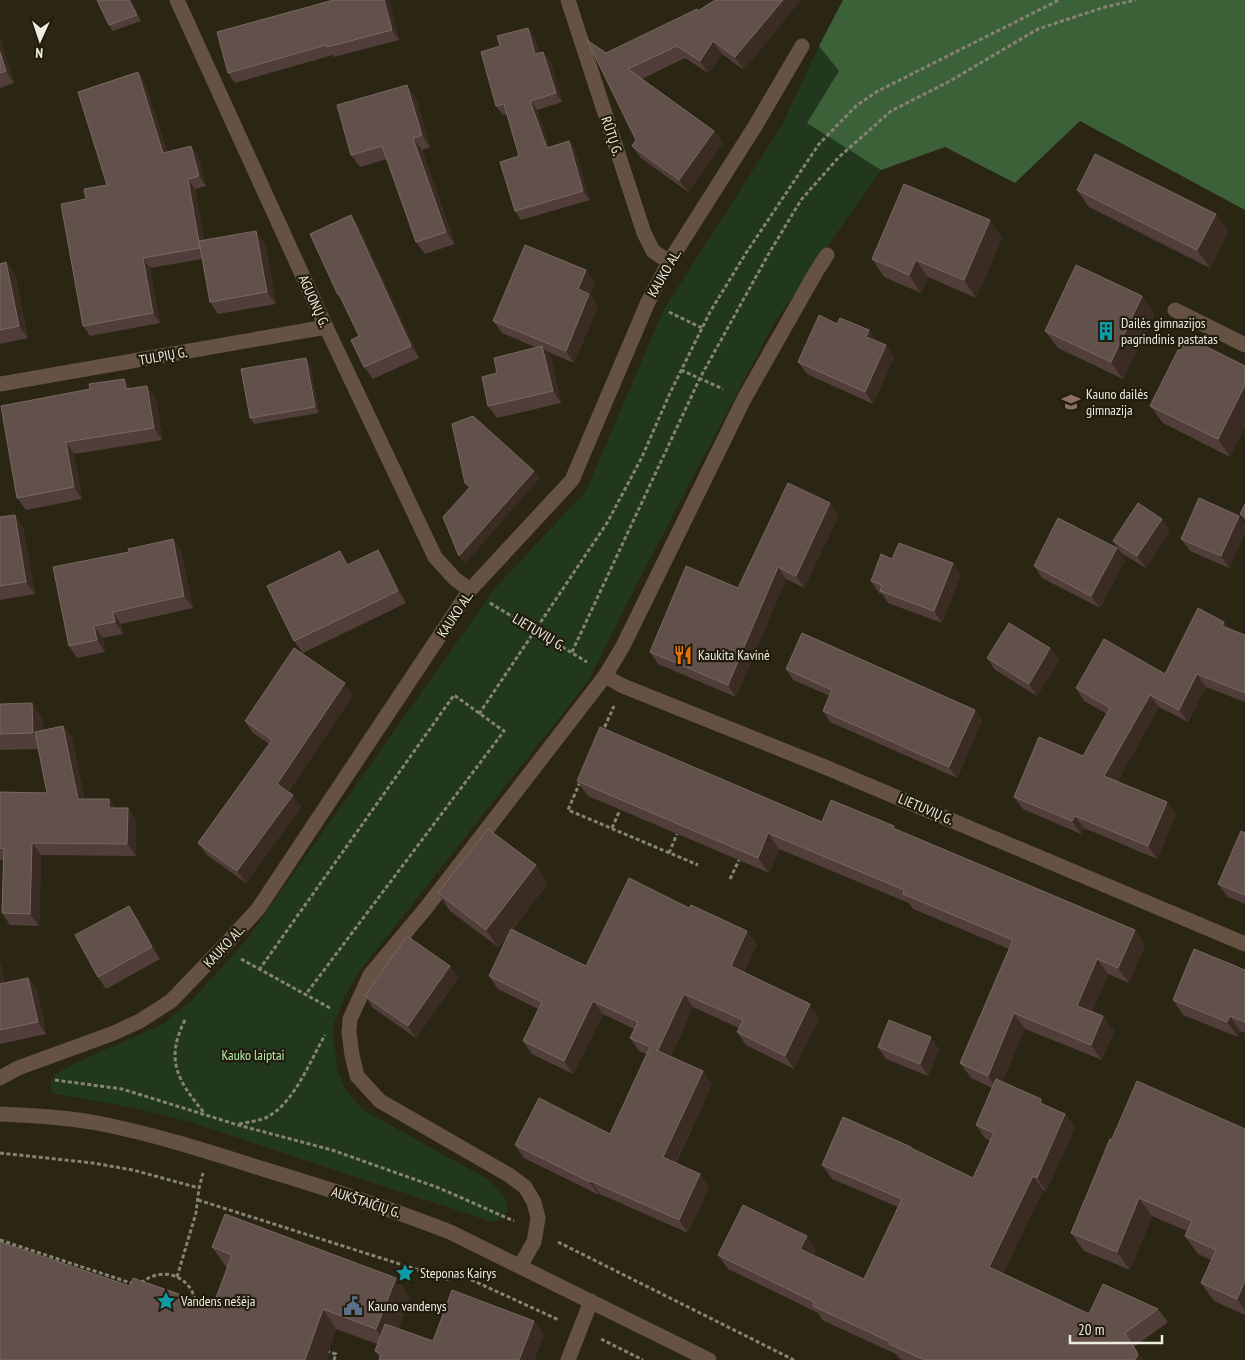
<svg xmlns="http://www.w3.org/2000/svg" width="1245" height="1360" viewBox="0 0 1245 1360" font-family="'PT Sans Narrow',sans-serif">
	<rect width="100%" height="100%" fill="#2b2614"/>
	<!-- green -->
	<path fill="#21381f" d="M893,0H1245L951,89L881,170L774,323L629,599L589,680L362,968L346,994L332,1029L338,1071L345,1089L365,1111L489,1180L505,1197L508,1211L495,1223L190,1122L135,1108L52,1093L50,1084L54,1075L75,1063L163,1024L194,998L248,938L496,587L586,491L664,309L782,125L819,46Z"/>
	<!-- forest -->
	<path fill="#3c6139" d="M843,0H1245V210L1080,121L1015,183L945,147L881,170L807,123L839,71L819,46Z"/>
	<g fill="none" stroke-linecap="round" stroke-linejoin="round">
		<!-- path -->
		<path stroke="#878373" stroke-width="3" stroke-dasharray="4 2.5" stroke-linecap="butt" d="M669,312L702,328
			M681,370L723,389
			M490,603L587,662
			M572,652L700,378L768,255L801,200L839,157L891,111L950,81L1038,29L1105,7L1136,0
			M479,714L607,523L642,457L670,393L710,312L746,253L819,144L857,105L878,91L1059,0
			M602,733L614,706
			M580,782L568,810L698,865
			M612,828L620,810
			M669,853L677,834
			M730,879L739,860
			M241,959L330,1008
			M259,970L454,695L504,731L306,994
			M185,1020C164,1061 179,1082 205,1114
			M55,1080L122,1089L238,1125L332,1150L439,1188L514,1221
			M239,1124C248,1122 261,1121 269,1116C295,1101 310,1061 325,1035
			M0,1153L93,1163L133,1170L199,1188
			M198,1200L447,1279L465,1277L559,1320
			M0,1240L134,1284
			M558,1242L794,1360
			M177,1277L196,1213L199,1188L203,1173
			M141,1283C163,1265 192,1276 196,1304
			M601,1339L643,1360
			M326,1351L336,1354L334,1360"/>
		<!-- minor -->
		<path stroke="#665245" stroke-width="15" d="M177,0L326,327L435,557L455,579L470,590
			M568,0L644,233L653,251L669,262
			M1175,310L1245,345
			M0,384L326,327
			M605,676L623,686L825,767L1245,944
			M0,1078L18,1068L114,1033L140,1021L171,1001L223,947L258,909L470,590L572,480L648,302L669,262L754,128L802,46
			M0,1114C34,1116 68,1117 102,1124C157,1135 210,1152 263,1169C326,1188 389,1208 450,1232L709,1360
			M520,1266L534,1242L538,1218L534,1202L525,1187L509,1175L380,1101L357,1076L352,1055L349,1032L350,1019L370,975L426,908L605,676L623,646L744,399L816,272L827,255
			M568,1360L591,1301"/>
	</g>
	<!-- wall -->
	<path fill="#513d39" d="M97,0H131L141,21L113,31L109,25Z
		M330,0H389L399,40L334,57L333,55L235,83L228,73L330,1Z
		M715,0L744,70L722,54L708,73L685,58L642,79L714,131L723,143L688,192L641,158L632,146L636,140L606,53L698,11Z
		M534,36L539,53L550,61L562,102L537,110L549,147L569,141L575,150L590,200L521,220L515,211L519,156L507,114L503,115L496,106Z
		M0,38L14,83L0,88Z
		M138,72L145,83L167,152L191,146L198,156L206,186L195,189L204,240L265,243L276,304L218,314L210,302L202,259L150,268L160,323L90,336L83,326L86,199L107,185Z
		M416,97L430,147L422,150L455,244L425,254L416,242L387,159L360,167L351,155Z
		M1077,190L1216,214L1228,232L1210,268L1089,207Z
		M351,215L359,227L419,358L373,379L364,367L359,336L344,303L338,295Z
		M1002,238L976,298L928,277L921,293L884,277L872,259Z
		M6,262L15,274L28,338L0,344V264Z
		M595,282L590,294L598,306L574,363L546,351L551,358L561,403L497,418L488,406L497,373L537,348L502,333L493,321Z
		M1142,296L1154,314L1123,379L1058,348L1045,331Z
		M837,324L869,330L876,341L894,357L873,404L807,374L798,362Z
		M1185,336L1230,457L1163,423L1150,406Z
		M306,358L310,364L319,413L254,424L250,418Z
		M124,379L131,388L156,398L162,440L74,454L82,499L26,510L17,498L90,389Z
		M1245,504V521L1240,514Z
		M839,515L804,588L786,579L736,697L658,664L650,652Z
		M1239,516L1245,525V533L1229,568L1190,551L1181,539Z
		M0,517L23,527L35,594L0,600Z
		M1162,519L1170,531L1146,568L1121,553L1113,541Z
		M173,539L181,551L193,608L121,624L123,634L103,638L105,652L77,658L69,646L129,552Z
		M378,550L386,562L406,603L303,653L294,641L349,564Z
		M892,559L953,563L961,575L942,623L888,603L882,594L879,593L871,581Z
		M1125,560L1100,608L1042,578L1034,566Z
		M1224,622L1229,629L1245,635V702L1206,687L1188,722L1159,707L1117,782L1167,802L1176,815L1157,859L1084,828L1081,834L1023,809L1014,797L1083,756L1107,714L1084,701L1076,688L1165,674Z
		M1050,648L1059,660L1037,696L995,670L987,658Z
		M786,669L975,710L982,721L957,778L830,722L823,711L830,696L793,680Z
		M353,695L288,792L301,807L246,883L207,855L198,843L269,744L253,733L245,721Z
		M0,704L43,719V730L63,726L72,738L84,799H109L116,808L136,820V856L41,855L39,926L10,925L2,913L3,860H0V792L47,793L38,749L0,750Z
		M577,781L822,822L896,830L1145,945L1129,983L1108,974L1092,1012L1114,1031L1102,1060L1025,1029L1002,1082L1041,1099L1045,1105L1065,1114L1075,1128L1046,1191L1043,1190L1003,1273L1089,1314L1158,1309L1168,1322L1134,1347L1143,1360H903L899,1358L896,1354L822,1320L818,1313L728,1269L718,1255L816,1250L814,1255L864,1279L898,1207L832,1179L822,1165L914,1150L973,1178L990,1141L985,1138L976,1125L992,1088L971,1078L960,1063L1009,949L913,909L909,903L779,849L769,873L588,796Z
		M1245,833V904L1228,897L1218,884Z
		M548,883L512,930L586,966L757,944L744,972L819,1018L794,1069L746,1045L737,1032L739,1028L693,1007L671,1056L712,1084L676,1163L709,1187L688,1233L600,1194L599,1195L524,1158L515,1145L610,1134L647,1054L639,1051L630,1038L634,1029L603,1014L573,1074L532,1054L523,1041L538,1009L498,989L489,976L510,933L498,947L450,911L438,893Z
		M137,918L160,959L106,989L98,977Z
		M0,964L5,983L28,978L37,990L46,1034L0,1044Z
		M450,966L458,978L416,1038L373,1008L365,996Z
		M1245,970V1033L1240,1031L1238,1037L1183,1015L1173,1000Z
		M878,1047L939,1049L928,1076L886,1059Z
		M1245,1129V1315L1214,1301L1201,1283L1211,1260L1198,1254L1185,1236L1187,1231L1152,1216L1130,1270L1084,1251L1071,1233L1112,1139Z
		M212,1247L396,1278L410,1298L398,1329L433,1341L544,1335L534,1360H379L380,1358L375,1351L377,1344L336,1329L326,1360L130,1286L213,1306L228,1267H226Z"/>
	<!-- shaded-wall -->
	<path fill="#3b2c23" d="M129,0H131L141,21L137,15Z
		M384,0H389L399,40L392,30Z
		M783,0H801L744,70L735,57Z
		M528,28L534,36L541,63L535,54Z
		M0,38L1,39L14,83L6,71L0,52Z
		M713,41L722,54L708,73L700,61Z
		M543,52L550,61L562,102L556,93Z
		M138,72L145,83L170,163L163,153Z
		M407,85L416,97L430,147L422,135Z
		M530,101L537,110L553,157L547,148Z
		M714,131L723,143L688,192L679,180Z
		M413,138L422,150L455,244L446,232Z
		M569,141L575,150L590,200L583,191Z
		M191,146L198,156L206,186L199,176Z
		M188,179L195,189L207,258L200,248Z
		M1216,214L1228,232L1210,268L1197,250Z
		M351,215L359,227L419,358L411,346Z
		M990,220L1002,238L976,298L964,280Z
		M256,231L265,243L276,304L267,292Z
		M143,258L150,268L160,323L153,313Z
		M916,260L928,277L921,293L909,275Z
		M6,262L15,274L28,338L19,326Z
		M586,270L595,282L590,294L598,306L574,363L566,351L578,289Z
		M1142,296L1154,314L1123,379L1111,362Z
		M869,330L877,342L866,337Z
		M886,345L894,357L873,404L865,392Z
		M542,346L551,358L561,403L553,391Z
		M306,358L310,364L319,413L315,407Z
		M124,379L133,391L126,389Z
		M1245,385V427L1230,457L1218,439Z
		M147,386L156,398L162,440L154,428Z
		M66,442L74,454L82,499L74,487Z
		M534,471L540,478L465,564L459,556Z
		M830,503L839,515L804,588L796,576Z
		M15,515L23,527L35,594L26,582Z
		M1239,516L1245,525V533L1229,568L1221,556Z
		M1162,519L1170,531L1146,568L1137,556Z
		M173,539L181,551L193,608L184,596Z
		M1117,548L1125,560L1100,608L1091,596Z
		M378,550L386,562L406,603L398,591Z
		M340,551L348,563L355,577L347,565Z
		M953,563L961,575L942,623L934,611Z
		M778,567L786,579L736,697L728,685Z
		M113,612L121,624L123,634L115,622Z
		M1224,622L1233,635L1222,626Z
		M94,626L103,638L105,652L97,640Z
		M1050,648L1059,660L1037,696L1029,684Z
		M1197,674L1206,687L1188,722L1179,710Z
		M345,683L353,695L286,796L277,784Z
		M1150,695L1159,707L1113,789L1104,776Z
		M32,703L43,719L44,749L33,733Z
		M975,710L982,721L957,778L949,767Z
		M63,726L72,738L86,811L78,799Z
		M293,795L301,807L246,883L237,871Z
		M109,799L118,811L109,808Z
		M1167,802L1176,815L1157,859L1148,846Z
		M128,808L136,820V856L127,844Z
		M1075,816L1084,828L1081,834L1072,821Z
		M768,833L779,849L769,873L758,858Z
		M32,843L41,855L39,926L30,914Z
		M536,865L548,883L498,947L486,930Z
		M129,906L137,918L160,959L152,947Z
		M1135,930L1145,945L1129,983L1118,968Z
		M747,931L757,944L741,979L731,966Z
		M1097,959L1108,974L1088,1021L1077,1006Z
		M0,964H1L8,996L0,986Z
		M450,966L458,978L416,1038L408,1026Z
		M28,978L37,990L46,1034L38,1022Z
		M684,994L693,1007L667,1064L658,1050Z
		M593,1001L603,1014L573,1074L564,1061Z
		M810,1004L819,1018L794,1069L785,1056Z
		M1014,1013L1025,1029L998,1091L988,1076Z
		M1103,1016L1114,1031L1102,1060L1091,1045Z
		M1230,1016L1240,1031L1238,1037L1227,1022Z
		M931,1037L939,1049L928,1076L920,1064Z
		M703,1071L712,1084L672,1170L663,1157Z
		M1041,1099L1051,1113L1040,1103Z
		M1065,1114L1075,1128L1046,1191L1037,1178Z
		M700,1174L709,1187L688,1233L679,1220Z
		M1033,1176L1043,1190L999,1281L989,1267Z
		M591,1181L600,1194L599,1195L590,1182Z
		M1139,1198L1152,1216L1130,1270L1117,1252Z
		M807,1236L816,1250L810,1263L800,1249Z
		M396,1278L410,1298L390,1349L376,1329Z
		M1245,1281V1310L1237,1299Z
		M323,1309L336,1329L326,1360H305Z
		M534,1321L544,1335L534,1360H519Z
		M1125,1333L1134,1347L1143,1360H1135Z"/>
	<!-- building -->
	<path fill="#62504b" stroke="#786862" d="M97,0H129L137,15L109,25Z
		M330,0H384L392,30L327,47L326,45L228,73L217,32L330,1Z
		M715,0H783L735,57L713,41L700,61L677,46L628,69L714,131L679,180L632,146L636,140L587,40L606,53L697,9L698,11Z
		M528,28L535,54L543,52L556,93L530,101L547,148L569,141L583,191L515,211L500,162L519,156L504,104L496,106L481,52L500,46L497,36Z
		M0,52L6,71L0,73Z
		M138,72L163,153L191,146L199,176L188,179L200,248L143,258L153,313L83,326L61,204L86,199L84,189L107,185L78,92Z
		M407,85L422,135L413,138L446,232L416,242L382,146L351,155L337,105Z
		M1095,154L1216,214L1197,250L1077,190Z
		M904,184L990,220L964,280L916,260L909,275L872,259Z
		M351,215L411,346L364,367L351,340L359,336L339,294L338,295L310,234Z
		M256,231L267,292L210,302L199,241Z
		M525,245L586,270L578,289L589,294L566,351L493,321Z
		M6,262L19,326L0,330V264Z
		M1076,265L1142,296L1111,362L1045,331Z
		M819,315L837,324L840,318L869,330L866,337L886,345L865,392L798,362Z
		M1185,336L1245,366V385L1218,439L1150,406Z
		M542,346L553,391L488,406L482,377L497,373L494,358Z
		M306,358L315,407L250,418L241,369Z
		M124,379L126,389L147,386L154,428L66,442L74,487L17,498L1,406L90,389L89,384Z
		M473,416L534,471L459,556L443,517L470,487L465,483L452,424Z
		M788,483L830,503L796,576L778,567L728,685L650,652L686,566L738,588Z
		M1199,498L1239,516L1221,556L1181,539Z
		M1138,503L1162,519L1137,556L1113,541Z
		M1245,504V517L1240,514Z
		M15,515L26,582L0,586V517Z
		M1058,518L1117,548L1091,596L1034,566Z
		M173,539L184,596L113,612L115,622L94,626L97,640L69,646L53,567L129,552L128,549Z
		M899,543L953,563L934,611L880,591L882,585L871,581L881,554L892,559Z
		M378,550L398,591L294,641L267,586L340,551L347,565Z
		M1198,608L1224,622L1222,626L1245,635V693L1197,674L1179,710L1150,695L1104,776L1167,802L1148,846L1075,816L1072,821L1014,797L1039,737L1083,756L1110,708L1076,688L1104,639L1165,674Z
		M1009,623L1050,648L1029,684L987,658Z
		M802,633L975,710L949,767L823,711L832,690L786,669Z
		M294,648L345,683L277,784L293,795L237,871L198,843L272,740L245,721Z
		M32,703L33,733L0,734V704Z
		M63,726L78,799H109V808H128L127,844L32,843L30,914L2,913L4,849L0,848V792L47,793L35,732Z
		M600,727L822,822L831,800L894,826L893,828L1135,930L1118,968L1097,959L1077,1006L1103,1016L1091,1045L1014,1013L988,1076L960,1063L1013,940L903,894L904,890L768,833L758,858L577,781Z
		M488,829L536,865L486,930L438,893Z
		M1241,831L1245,833V895L1218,884Z
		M629,878L689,908L691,905L747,931L731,966L810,1004L785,1056L737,1032L743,1020L684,994L658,1050H656L703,1071L663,1157L700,1174L679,1220L591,1181L590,1182L515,1145L539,1098L610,1134L650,1047L630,1038L638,1022L593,1001L564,1061L523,1041L542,1002L489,976L511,929L586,966Z
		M129,906L152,947L98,977L75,935Z
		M407,936L450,966L408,1026L365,996Z
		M1194,949L1245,970V1022L1230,1016L1227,1022L1173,1000Z
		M28,978L38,1022L0,1030V984Z
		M889,1020L931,1037L920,1064L878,1047Z
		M996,1079L1041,1099L1040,1103L1065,1114L1037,1178L1033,1176L989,1267L1089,1314L1103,1284L1158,1309L1125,1333L1138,1354L1135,1360H925L889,1344L890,1342L813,1306L814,1302L718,1255L743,1205L807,1236L800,1249L864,1279L902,1199L822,1165L843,1117L911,1147V1148L973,1178L994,1133L976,1125Z
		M1137,1081L1245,1129V1281L1237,1299L1201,1283L1216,1250L1185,1236L1192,1221L1139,1198L1117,1252L1071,1233L1110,1139H1112Z
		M225,1214L396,1278L376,1329L323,1309L305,1360H0V1242L130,1286L133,1278L213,1306L232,1255L212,1247Z
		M452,1290L534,1321L519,1360H379L381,1354L375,1351L385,1324L433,1341Z"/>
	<!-- icons -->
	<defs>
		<g id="building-bare" transform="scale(1.5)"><path d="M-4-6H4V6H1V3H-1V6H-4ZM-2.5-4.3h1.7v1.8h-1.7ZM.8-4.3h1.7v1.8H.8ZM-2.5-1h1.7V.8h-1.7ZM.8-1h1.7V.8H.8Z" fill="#0f9aa8" stroke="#211c0b" stroke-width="2.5" paint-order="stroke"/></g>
		<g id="school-bare" transform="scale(1.5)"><path d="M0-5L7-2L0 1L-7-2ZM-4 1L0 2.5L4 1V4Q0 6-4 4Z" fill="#8d6e63" stroke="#211c0b" stroke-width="2.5" paint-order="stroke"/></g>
		<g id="restaurant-bare" transform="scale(1.5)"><path d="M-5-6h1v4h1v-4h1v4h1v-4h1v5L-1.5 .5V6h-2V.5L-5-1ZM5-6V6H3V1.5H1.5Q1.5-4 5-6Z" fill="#e8710a" stroke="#211c0b" stroke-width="2.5" paint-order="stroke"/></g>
		<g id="sight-bare" transform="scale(1.5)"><path d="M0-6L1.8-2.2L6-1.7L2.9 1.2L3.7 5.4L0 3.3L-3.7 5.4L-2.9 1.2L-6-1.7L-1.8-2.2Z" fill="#0f9aa8" stroke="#211c0b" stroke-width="2.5" paint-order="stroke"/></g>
		<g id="civic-bare" transform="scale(1.5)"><path d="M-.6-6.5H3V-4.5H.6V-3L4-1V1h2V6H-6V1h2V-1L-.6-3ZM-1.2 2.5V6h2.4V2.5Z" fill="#5c6f8a" stroke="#211c0b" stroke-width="2.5" paint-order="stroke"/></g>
	</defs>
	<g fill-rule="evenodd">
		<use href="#building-bare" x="1106" y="331"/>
		<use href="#school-bare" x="1071" y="402"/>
		<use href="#restaurant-bare" x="683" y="655"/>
		<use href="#sight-bare" x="405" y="1273"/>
		<use href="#sight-bare" x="166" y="1301"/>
		<use href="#civic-bare" x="353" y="1306"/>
	</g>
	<g text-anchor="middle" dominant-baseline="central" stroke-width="4.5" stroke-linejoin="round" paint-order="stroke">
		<!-- street labels -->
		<g font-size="14" fill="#eeebdf" stroke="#211c0b">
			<text transform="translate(612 136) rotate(72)">RŪTŲ G.</text>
			<text transform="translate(664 273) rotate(-60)">KAUKO AL.</text>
			<text transform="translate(314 301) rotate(66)">AGUONŲ G.</text>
			<text transform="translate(163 356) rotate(-10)">TULPIŲ G.</text>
			<text transform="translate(455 614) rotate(-56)">KAUKO AL.</text>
			<text transform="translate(539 632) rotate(31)">LIETUVIŲ G.</text>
			<text transform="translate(926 809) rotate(23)">LIETUVIŲ G.</text>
			<text transform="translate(224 946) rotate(-47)">KAUKO AL.</text>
			<text transform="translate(366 1202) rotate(18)">AUKŠTAIČIŲ G.</text>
		</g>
		<!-- poi labels -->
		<g font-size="14" fill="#eeebdf" stroke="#211c0b" text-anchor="start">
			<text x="1121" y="323">Dailės gimnazijos<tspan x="1121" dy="16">pagrindinis pastatas</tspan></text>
			<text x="1086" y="394">Kauno dailės<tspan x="1086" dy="16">gimnazija</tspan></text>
			<text x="698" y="655">Kaukita Kavinė</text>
			<text x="420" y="1273">Steponas Kairys</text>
			<text x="181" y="1301">Vandens nešėja</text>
			<text x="368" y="1306">Kauno vandenys</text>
		</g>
		<!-- park labels -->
		<g font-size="14" fill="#b2ecac" stroke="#211c0b">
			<text x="253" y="1055">Kauko laiptai</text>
		</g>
	</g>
	<!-- north arrow -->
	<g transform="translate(40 40) rotate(183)" stroke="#211c0b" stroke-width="4" paint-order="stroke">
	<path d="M0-4L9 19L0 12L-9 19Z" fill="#eeebdf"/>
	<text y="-8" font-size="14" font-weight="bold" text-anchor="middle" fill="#eeebdf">N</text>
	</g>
	<!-- scale -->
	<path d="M1070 1335v8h92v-8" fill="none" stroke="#eeebdf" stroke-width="2.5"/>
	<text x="1078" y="1335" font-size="15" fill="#eeebdf" stroke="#211c0b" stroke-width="4" paint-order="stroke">20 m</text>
</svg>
